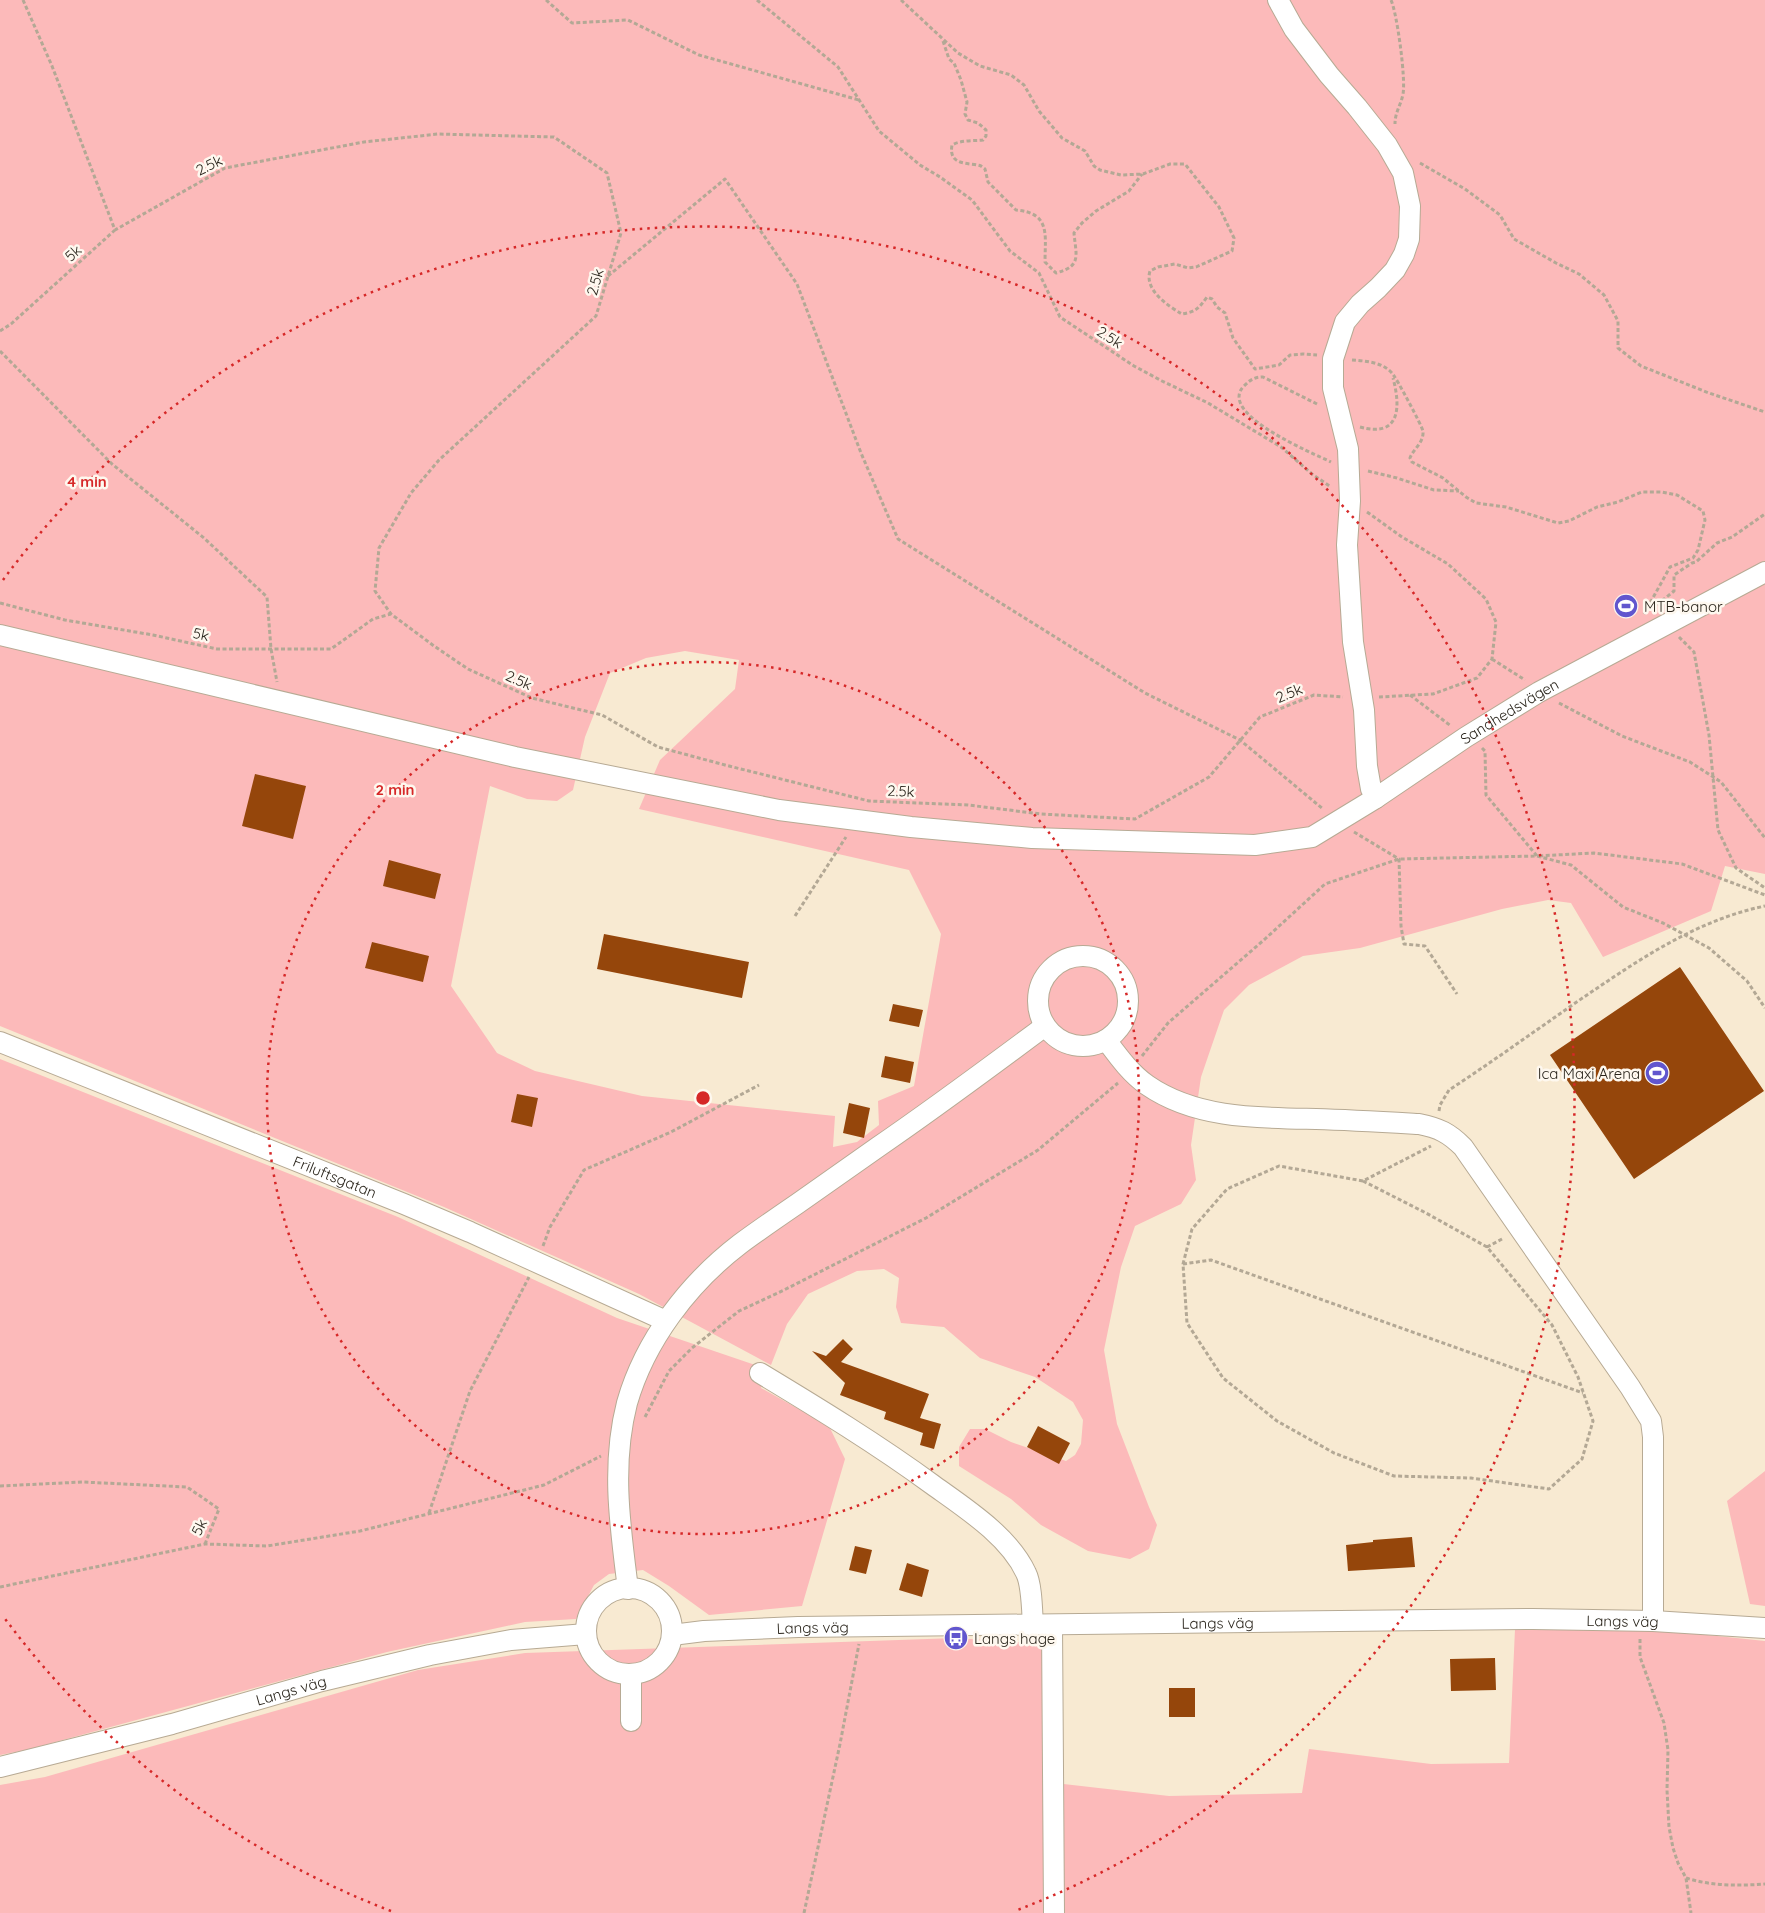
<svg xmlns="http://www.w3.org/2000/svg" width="1765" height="1913" viewBox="0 0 1765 1913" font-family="Quicksand,sans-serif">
	<rect width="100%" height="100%" fill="#f8ead2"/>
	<!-- green -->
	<path fill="#fcbaba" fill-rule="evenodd" d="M0,0H1765V874L1725,866L1711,911L1603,957L1571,903L1548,900L1502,909L1360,948L1303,956L1249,985L1224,1010L1201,1077L1191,1145L1196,1180L1181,1204L1135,1226L1121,1267L1104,1350L1117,1424L1149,1507L1157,1525L1149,1549L1130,1559L1088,1551L1041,1525L1011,1499L959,1466V1447L970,1429H985L1011,1442L1066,1461L1075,1455L1081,1444L1083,1420L1073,1402L1035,1377L980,1358L944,1327L901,1323L896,1307L899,1278L884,1269L857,1271L808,1294L787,1324L771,1365L639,1294L444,1207L0,1026ZM685,651L739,660L735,689L660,760L639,809L909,870L941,934L914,1086L878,1101L879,1125L857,1142L833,1147L835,1116L642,1096L535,1071L497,1053L451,986L490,786L527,799L557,801L573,790L585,737L610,673L646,658Z
		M0,1059L398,1217L617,1318L767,1369L761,1388L829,1426L845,1459L802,1606L709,1615L669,1586L643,1570L609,1574L594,1585L576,1619L525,1622L387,1652L26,1750L0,1755Z
		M1765,1471V1606L1750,1604L1727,1501Z
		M1640,1628L1765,1641V1913H0V1785L45,1777L418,1670L525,1653L956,1638L1044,1644L1046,1782L1169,1796L1302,1793L1309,1749L1431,1764L1509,1763L1515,1629Z"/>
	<!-- building -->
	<path fill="#95460b" d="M255,774L306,786L293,839L242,826Z
		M389,860L441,874L435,899L383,886Z
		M604,934L749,962L742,998L597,969Z
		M372,942L429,956L423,982L365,968Z
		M1680,967L1764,1091L1634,1179L1550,1055Z
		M893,1004L923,1010L919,1027L889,1021Z
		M885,1056L914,1062L910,1083L881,1077Z
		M517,1094L538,1098L532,1127L511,1122Z
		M849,1103L870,1108L864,1138L843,1133Z
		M843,1339L853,1349L841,1362L929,1394L920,1418L941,1424L934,1449L920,1445L923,1433L884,1419L886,1412L840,1395L845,1383L812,1351L826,1356Z
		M1038,1426L1070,1443L1059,1464L1027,1447Z
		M1412,1537L1415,1567L1348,1571L1346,1545L1373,1542V1540Z
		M855,1546L872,1550L866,1574L849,1570Z
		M907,1563L929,1570L922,1597L899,1590Z
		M1495,1658L1496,1690L1451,1691L1450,1659Z
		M1169,1688H1195V1717H1169Z"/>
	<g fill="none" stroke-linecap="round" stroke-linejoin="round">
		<!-- minor casing -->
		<g stroke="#b7aa94" stroke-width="22">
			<g id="minor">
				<path d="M1278,0L1294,29L1329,75L1357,107L1387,145L1403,173L1410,206L1409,239L1404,254L1395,270L1378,288L1360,304L1345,322L1333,359V388L1348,449L1350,501L1347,545L1353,642L1364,710L1367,766L1371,789L1376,798"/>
				<path id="s1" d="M0,635L515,757L779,810L911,827L1032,838L1255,845L1312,837L1376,798L1466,737L1539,692L1765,572"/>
				<circle cx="1083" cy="1001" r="45"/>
				<path d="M1106,1040C1118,1056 1130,1073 1147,1085C1196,1119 1259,1118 1316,1119C1350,1120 1384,1122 1419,1124C1439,1128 1449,1133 1463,1147L1630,1387L1651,1421L1653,1437V1621"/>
				<path id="s2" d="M0,1042L404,1204L470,1232L666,1321"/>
				<path d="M760,1373C818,1408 877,1444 933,1485C965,1508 1009,1536 1026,1573C1032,1585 1032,1611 1033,1626"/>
				<circle cx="629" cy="1631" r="43"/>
				<path d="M628,1589C620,1526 611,1465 627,1403C645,1340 689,1283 740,1244C759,1230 778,1217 797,1204C824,1185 851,1166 878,1147C935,1108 990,1067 1045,1026"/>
				<path d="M1052,1625L1054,1913"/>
				<path id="s3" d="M672,1635L704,1631L798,1627L1533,1619L1653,1621L1765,1628"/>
				<path d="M631,1721V1674"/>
				<path id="s4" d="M0,1767L172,1724L322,1681L430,1655L511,1640L586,1634"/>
			</g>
		</g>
		<!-- path -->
		<path stroke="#b3a895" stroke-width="3" stroke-dasharray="4 2.5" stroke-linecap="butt" d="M23,0L52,66L115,230L225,168L364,142L438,134L554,137L607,173L621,233L596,316L439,460L411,493L379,548L375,591L391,614L434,646L468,669L532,698L602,715L658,747L725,765L869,801L968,805L1041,814L1135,819L1209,777L1260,717L1314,695L1343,697
			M546,0L572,23L628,20L699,55L859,100
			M757,0L838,67L879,131L920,165L940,177L972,200L1010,251L1039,273L1060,317L1134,366L1162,381L1208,403L1281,447L1312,474L1331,487
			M901,0L958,53L980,66L1011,75L1024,85L1039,111L1062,138L1085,151L1094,166L1100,170L1121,175L1143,174L1170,164H1185L1219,207L1234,238L1232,251L1196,267L1188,268L1175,264L1158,267L1150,271C1144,290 1168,306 1182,314C1196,312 1199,308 1207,297L1212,299L1217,307L1225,313L1233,338L1255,369L1279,365L1290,355L1303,354L1317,355
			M1391,0C1397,13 1406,79 1403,94C1401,105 1395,112 1395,124
			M943,41L949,59L954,63L961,80L967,102L965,114L968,120L978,123L986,130V136L983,140C973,141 961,140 952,145C948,167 970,162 981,166L985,169L988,182L1016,210C1051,213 1045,235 1045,262L1056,273C1082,266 1076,256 1074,233L1082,223L1096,211L1129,191L1142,174
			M1420,163L1465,189L1500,215L1514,239L1556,263L1579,274L1604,295L1618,321V348L1641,366L1709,393L1765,412
			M608,276L725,179L797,284L861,453L898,539L1145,693L1240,740L1323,809
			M0,331L11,324L115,230
			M0,351L112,464L204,538L267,597L271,649L277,682
			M1352,360C1366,361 1382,362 1392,373C1396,377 1422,426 1423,431C1424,443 1413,449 1410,458L1412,462L1443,478L1466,497L1476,503L1506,507L1558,523L1569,521L1597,507L1618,502L1642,492H1662L1677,495L1703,511L1705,520L1698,550L1693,558L1670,567L1644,614
			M1317,404L1263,377C1254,377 1250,380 1244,386C1216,414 1315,454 1331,462
			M1360,427C1400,438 1401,408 1393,378
			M1368,471L1397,478L1434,490L1459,491
			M1367,512L1402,537L1448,564L1486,599L1496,622L1492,659L1477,678L1433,694L1379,697
			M0,603L65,620L153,635L217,649H331L373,619L391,614
			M1652,609L1674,591V575L1692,563L1696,562L1717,543L1732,537L1765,514
			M1679,637L1694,652L1709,735L1718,830L1736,868L1765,888
			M1492,659L1525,680
			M1410,695L1451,726
			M1559,703L1622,736L1690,762L1721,782L1765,838
			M1482,748L1485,751L1486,795L1537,856L1594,853L1682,864L1765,895
			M1354,832L1399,859L1401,926L1404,944L1425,946L1457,994
			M795,916L846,837
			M1142,1056L1168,1023L1265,939L1325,884L1399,859L1537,856L1571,865L1623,907L1663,923L1709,948L1747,981L1765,1008
			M1439,1111L1440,1105L1449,1090C1495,1060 1539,1028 1584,997C1640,959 1697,920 1765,906
			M1363,1181L1426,1213L1487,1247L1552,1325L1578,1377L1593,1421L1582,1459L1549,1489L1471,1478L1394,1476L1334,1453L1277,1421L1223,1378L1187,1323L1183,1264L1192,1229L1227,1189L1279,1166L1363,1181L1431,1146
			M543,1246L550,1227L584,1170L671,1132L759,1085
			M1487,1247L1504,1238
			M1183,1264L1211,1260L1583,1393
			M645,1417L669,1371L692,1348L739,1311L784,1290L926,1218L1038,1150L1118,1083
			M0,1486L83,1482L187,1487L219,1509L205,1544
			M429,1513L470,1391L529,1277
			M0,1587L205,1544L267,1546L360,1531L544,1485L601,1456
			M1640,1639V1657L1664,1723L1668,1750L1667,1790L1669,1827L1673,1848L1678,1863L1686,1878L1691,1913
			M1686,1878C1711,1886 1739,1886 1765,1884
			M804,1913L840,1744L859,1644"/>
		<!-- minor -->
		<use href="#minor" stroke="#fff" stroke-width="20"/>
	</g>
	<!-- distance rings -->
	<g fill="none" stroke="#d62828" stroke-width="2.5" stroke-dasharray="2.5 5">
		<circle cx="703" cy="1098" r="436"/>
		<path d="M391 1911A871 871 0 0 1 3 1616M3 580A871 871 0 1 1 1015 1911"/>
	</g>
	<!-- icons -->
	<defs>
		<g id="stadium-disc" transform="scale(1.25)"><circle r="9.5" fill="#6156ce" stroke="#fef8ef"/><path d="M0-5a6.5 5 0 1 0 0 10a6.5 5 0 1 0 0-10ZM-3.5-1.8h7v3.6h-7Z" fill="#fff"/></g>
		<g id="bus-disc" transform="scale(1.25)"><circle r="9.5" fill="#6156ce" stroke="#fef8ef"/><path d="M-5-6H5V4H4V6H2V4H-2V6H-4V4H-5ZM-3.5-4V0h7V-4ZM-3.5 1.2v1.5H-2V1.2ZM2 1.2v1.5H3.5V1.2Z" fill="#fff"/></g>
	</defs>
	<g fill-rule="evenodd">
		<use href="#stadium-disc" x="1626" y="606"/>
		<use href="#stadium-disc" x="1657" y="1073"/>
		<use href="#bus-disc" x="956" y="1638"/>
	</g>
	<g text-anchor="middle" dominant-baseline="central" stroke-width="5" stroke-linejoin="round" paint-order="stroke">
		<!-- street labels -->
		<g font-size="15" fill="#2a251c" stroke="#fef8ef">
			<text transform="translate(209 165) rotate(-26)">2.5k</text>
			<text transform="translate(73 253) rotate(-42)">5k</text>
			<text transform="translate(595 282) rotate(-74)">2.5k</text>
			<text transform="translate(1110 337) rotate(33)">2.5k</text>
			<text transform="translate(201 634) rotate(12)">5k</text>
			<text transform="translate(519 680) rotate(24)">2.5k</text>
			<text transform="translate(1289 693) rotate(-22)">2.5k</text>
			<text stroke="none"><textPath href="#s1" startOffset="1568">Sandhedsvägen</textPath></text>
			<text transform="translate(901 791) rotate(3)">2.5k</text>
			<text stroke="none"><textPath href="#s2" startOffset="361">Friluftsgatan</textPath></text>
			<text transform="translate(199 1527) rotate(-63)">5k</text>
			<text stroke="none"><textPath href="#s3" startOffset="951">Langs väg</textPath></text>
			<text stroke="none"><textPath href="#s3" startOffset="546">Langs väg</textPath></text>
			<text stroke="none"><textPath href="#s3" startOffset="141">Langs väg</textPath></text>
			<text stroke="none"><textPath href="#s4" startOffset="301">Langs väg</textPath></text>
		</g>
		<!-- poi labels -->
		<g font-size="15" fill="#2a251c" stroke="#fef8ef" text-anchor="start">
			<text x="1644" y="606">MTB-banor</text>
			<text x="1640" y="1073" text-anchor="end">Ica Maxi Arena</text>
			<text x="974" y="1638">Langs hage</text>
		</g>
	</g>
	<circle cx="703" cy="1098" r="8" fill="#d62828" stroke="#fef8ef" stroke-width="2.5"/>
	<g font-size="15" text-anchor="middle" font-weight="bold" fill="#d62828" stroke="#fef8ef" stroke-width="5" stroke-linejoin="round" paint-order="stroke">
		<text x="87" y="487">4 min</text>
		<text x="395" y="795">2 min</text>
	</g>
</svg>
